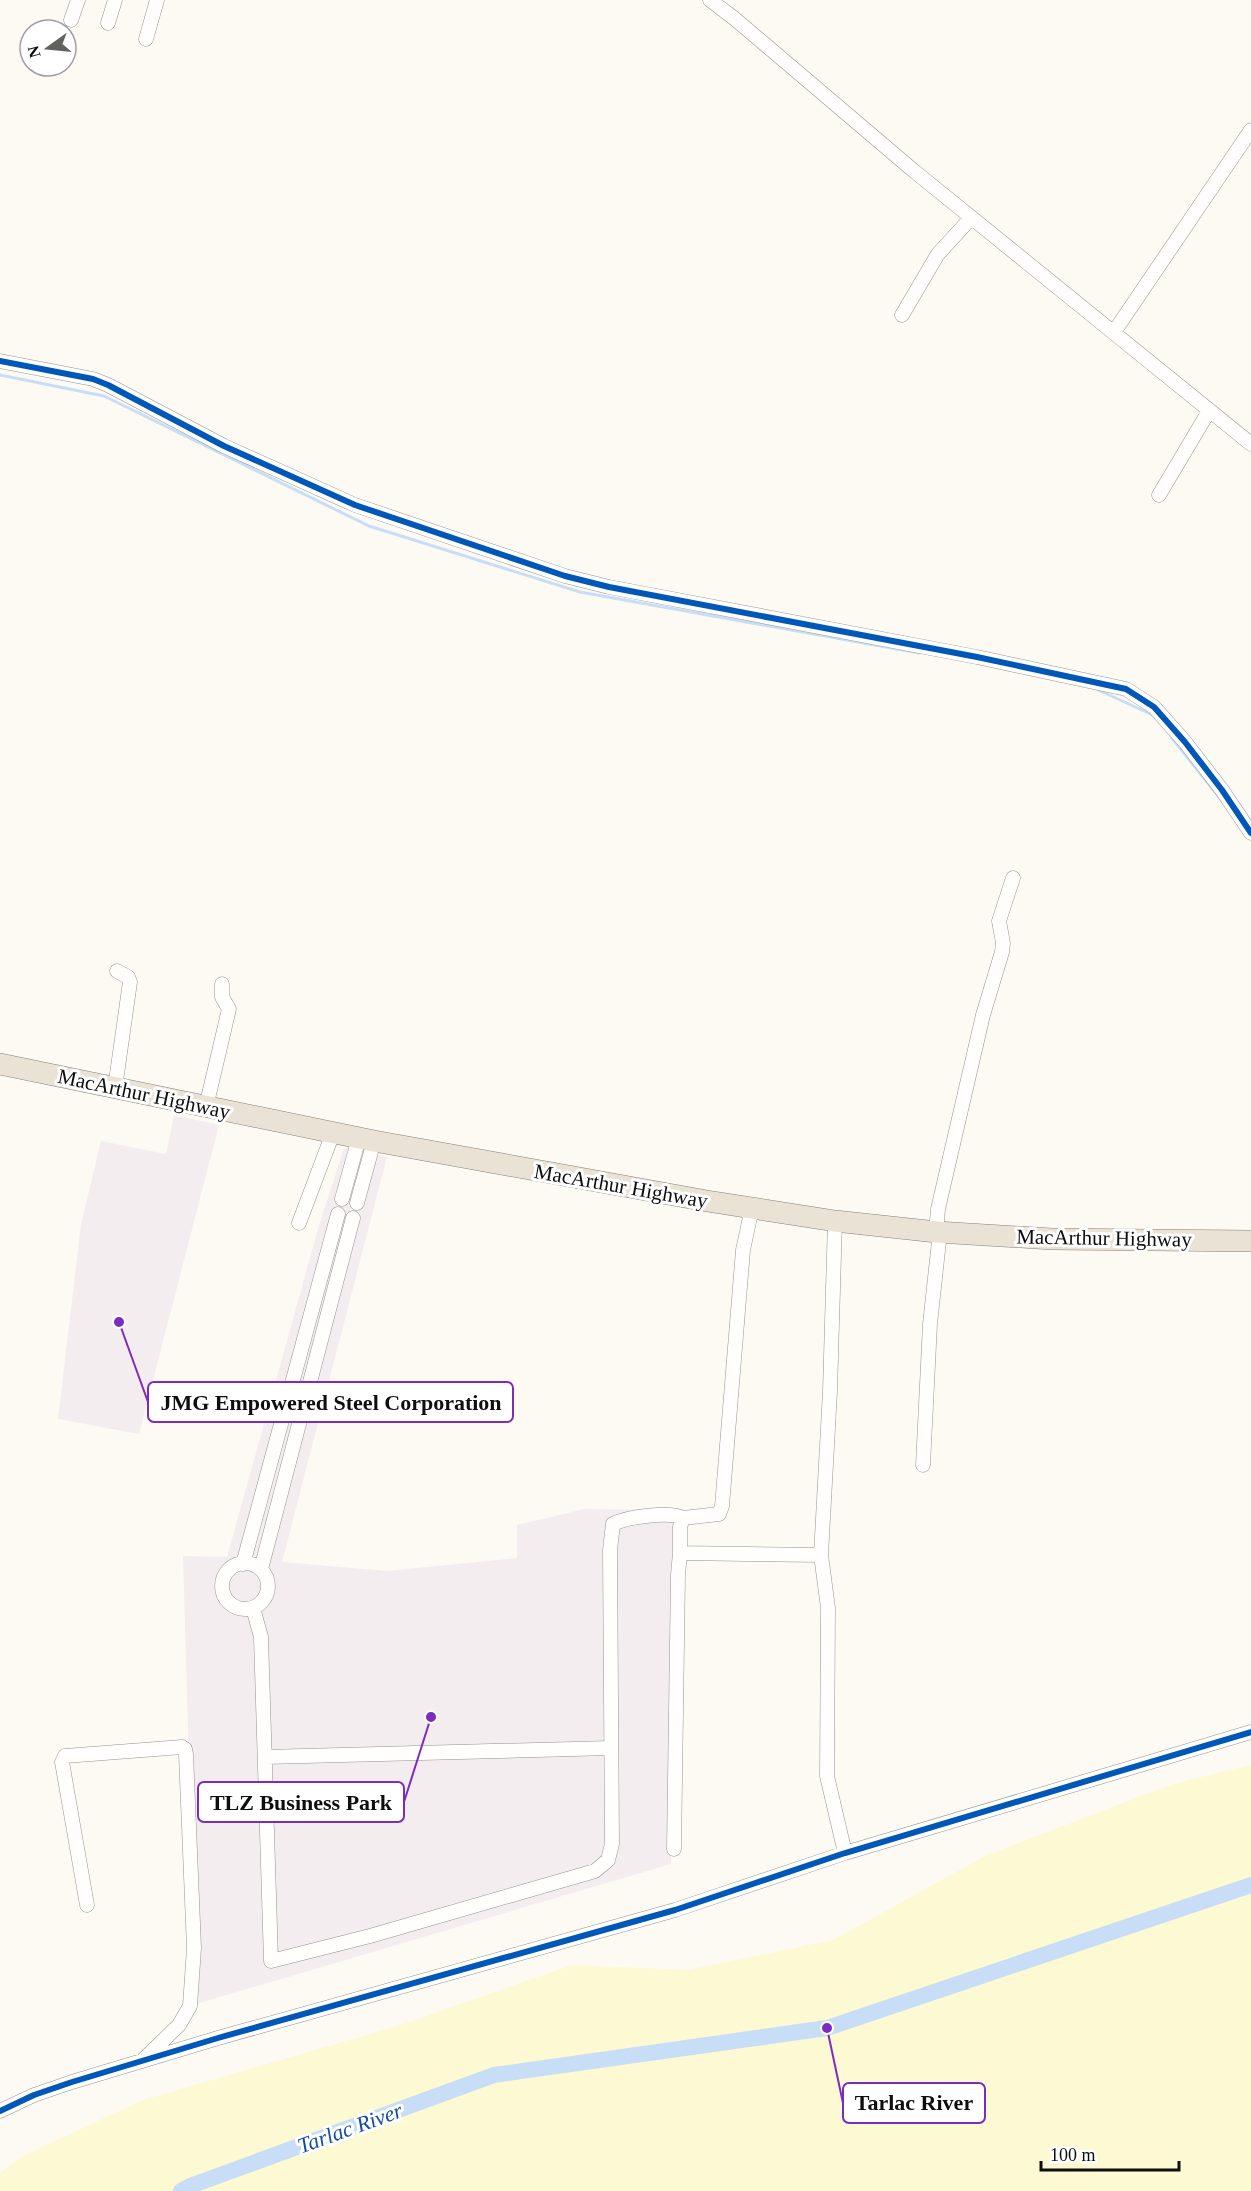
<svg xmlns="http://www.w3.org/2000/svg" width="1251" height="2191" viewBox="0 0 1251 2191" font-family="Georgia,serif">
	<rect width="100%" height="100%" fill="#fcfaf2"/>
	<!-- industrial -->
	<path fill="#f4edef" d="M174,1115L219,1125L139,1434L58,1419L81,1224L101,1141L166,1154Z
		M344,1148L387,1157L282,1562L387,1571L517,1558V1525L585,1509L677,1510L671,1864L196,2004L183,1556L227,1557L318,1229Z"/>
	<!-- sand -->
	<path fill="#fdf9d3" d="M1251,1765V2191H0V2173L23,2156L143,2100L398,2026L572,1965L688,1970L833,1940L987,1855L1173,1784Z"/>
	<g fill="none" stroke-linecap="round" stroke-linejoin="round">
		<!-- stream -->
		<path stroke="#c8def6" stroke-width="3" d="M0,375L104,396L369,526L580,592L919,653
			M1096,689L1155,716
			M1172,738L1222,801"/>
		<!-- river -->
		<path stroke="#c8def6" stroke-width="16" d="M181,2191L190,2186L494,2075L827,2028L1251,1885"/>
		<!-- minor casing -->
		<g stroke="#959491" stroke-width="15">
			<path id="minor" d="M710,0L735,19L914,171L1251,444
				M71,20L78,0
				M108,23L115,0
				M146,39L157,0
				M902,315L938,254L971,218
				M1114,332L1251,130
				M0,361L93,379L108,385L224,446L355,505L565,576L609,587L977,657L1126,689L1154,707L1185,742L1222,790L1251,833
				M1159,495L1209,411
				M115,1088L130,982L128,977L117,971
				M206,1107L229,1009L222,997V984
				M342,1199L359,1138
				M357,1203L374,1141
				M835,1221L830,1391L821,1555L828,1608L827,1776L845,1853
				M299,1223L333,1133
				M923,1465L930,1324L939,1241L937,1221L938,1209L983,1015L1002,952L1003,943L999,921L1013,878
				M680,1553V1527L683,1518L719,1514L722,1506L743,1250L752,1208
				M222 1586a23 23 0 1 1 46 0a23 23 0 1 1-46 0Z
				M243,1564L338,1214
				M261,1569L353,1218
				M253,1608L261,1637L271,1961L370,1936L595,1871L608,1860L612,1844L610,1550L613,1524C627,1517 669,1511 683,1518
				M265,1757L611,1748
				M674,1849L678,1575L680,1553L821,1555
				M87,1905L62,1762L65,1756L182,1747L185,1749L186,1754L194,1948L190,2006L179,2025L144,2059
				M0,2111L34,2095L72,2082L218,2038L675,1910L845,1853L1251,1732"/>
		</g>
		<!-- highway casing -->
		<g stroke="#82827e" stroke-width="22">
			<path id="highway" d="M0,1064L374,1141L707,1201L835,1221L937,1232L1052,1239L1251,1241"/>
		</g>
		<!-- minor -->
		<use href="#minor" stroke="#fffefd" stroke-width="14"/>
		<!-- highway -->
		<use href="#highway" stroke="#eae2d5" stroke-width="21"/>
		<!-- cycleway casing -->
		<g stroke="#fff" stroke-width="10">
			<path id="cycleway" d="M0,361L93,379L108,385L224,446L355,505L565,576L609,587L977,657L1126,689L1154,707L1185,742L1222,790L1251,833
				M0,2111L34,2095L72,2082L218,2038L675,1910L845,1853L1251,1732"/>
		</g>
		<!-- cycleway -->
		<use href="#cycleway" stroke="#0057b8" stroke-width="6"/>
	</g>
	<g text-anchor="middle" dominant-baseline="central" stroke-width="6" stroke-linejoin="round" paint-order="stroke">
		<!-- street labels -->
		<g font-size="21" fill="#0e0e0e" stroke="#fff">
			<text transform="translate(144 1094) rotate(12)">MacArthur Highway</text>
			<text transform="translate(621 1186) rotate(10)">MacArthur Highway</text>
			<text transform="translate(1104 1238) rotate(1)">MacArthur Highway</text>
		</g>
		<!-- water labels -->
		<g font-size="22" font-style="italic" fill="#124ca5" stroke="#fff">
			<text transform="translate(350 2128) rotate(-20)">Tarlac River</text>
		</g>
	</g>
	<!-- callouts -->
	<path fill="none" stroke="#7b2cbf" stroke-width="2" d="M119 1322L148 1402M431 1717L404 1802M827 2028L843 2103"/>
	<g fill="#7b2cbf" stroke="#fff" stroke-width="2">
		<circle cx="119" cy="1322" r="6"/>
		<circle cx="431" cy="1717" r="6"/>
		<circle cx="827" cy="2028" r="6"/>
	</g>
	<g fill="#fff" stroke="#7b2cbf" stroke-width="2">
		<rect x="148" y="1382" width="365" height="40" rx="6"/>
		<rect x="198" y="1782" width="206" height="40" rx="6"/>
		<rect x="843" y="2083" width="142" height="40" rx="6"/>
	</g>
	<g font-size="22" text-anchor="middle" font-weight="bold" fill="#0e0e0e">
		<text x="331" y="1410">JMG Empowered Steel Corporation</text>
		<text x="301" y="1810">TLZ Business Park</text>
		<text x="914" y="2110">Tarlac River</text>
	</g>
	<!-- north arrow -->
	<g transform="translate(48 48) rotate(255)"><circle r="28" fill="#ffffff" stroke="#9f9f9f" stroke-width="1.5"/>
	<path d="M0-4.5L10 22L0 15L-10 22Z" fill="#61615e"/>
	<text y="-9" font-size="16" font-weight="bold" text-anchor="middle" fill="#0e0e0e">N</text>
	</g>
	<!-- scale -->
	<path d="M1041 2161v9h138v-9" fill="none" stroke="#0e0e0e" stroke-width="3"/>
	<text x="1050" y="2161" font-size="18" fill="#0e0e0e" stroke="#ffffff" stroke-width="4.5" paint-order="stroke">100 m</text>
</svg>
